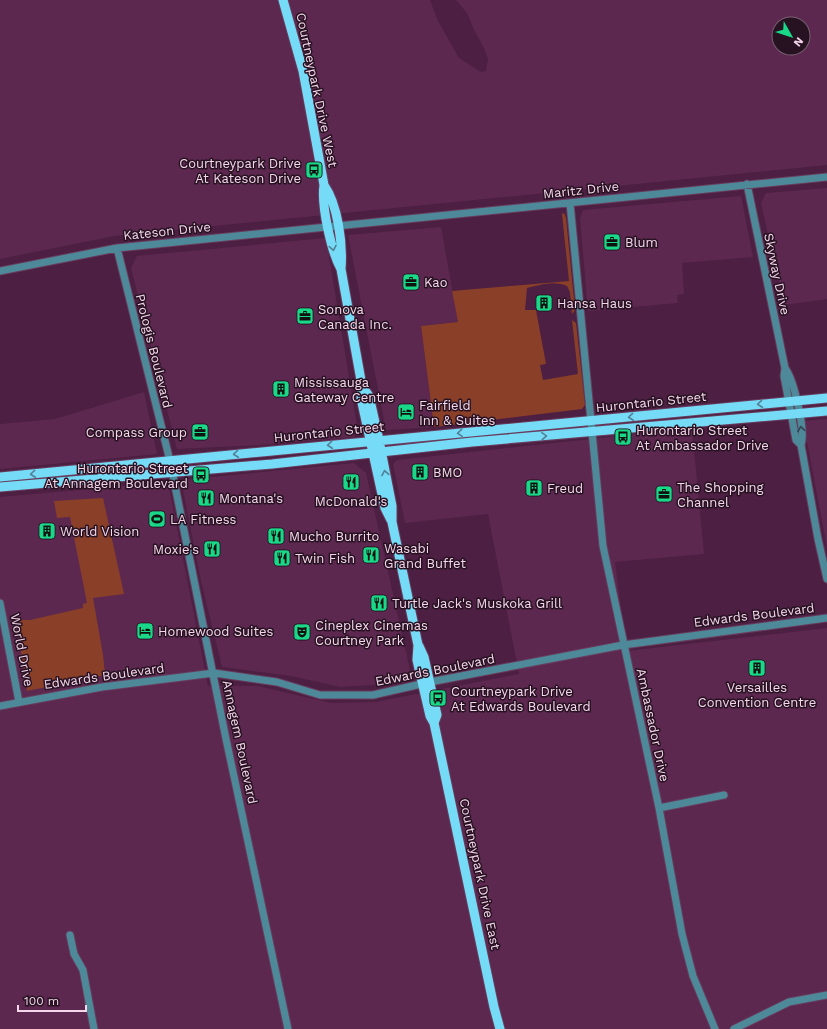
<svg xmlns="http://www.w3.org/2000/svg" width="827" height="1029" viewBox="0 0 827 1029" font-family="'Work Sans',sans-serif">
	<rect width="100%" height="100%" fill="#4d1f42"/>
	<!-- built -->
	<path fill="#5c284f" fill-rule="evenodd" d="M0,0H430L438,21L459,58L481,72L486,71L488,59L484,48L474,30L467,13L456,0H827V165L114,236L0,259ZM779,24H803V48H779Z
		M827,188V299L784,305L761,203L766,193Z
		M741,196L753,257L682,263L684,294L677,295L678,303L588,311L580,218L583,210Z
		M441,227L458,322L421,326L434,427L386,430L348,235Z
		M326,238L358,432L354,437L259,445L177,449L131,268L137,256Z
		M144,392L157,454L0,469V424L55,419Z
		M827,419V547L803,421Z
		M692,428L704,554L615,562L626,651L827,628V1029H0V497L168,482L208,686H258L331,703L375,702L519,674L488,514L405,523L393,464L397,460Z
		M354,463L366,473L410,670L406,677L372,685L340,687L291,676L222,667L201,581L181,480Z"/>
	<!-- green -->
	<path fill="#8a3f28" d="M564,213L566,218L575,310L572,314L570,292L567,286C555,280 539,285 527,288L525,310H536L546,364L540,365L543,380L578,374L572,320L576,323L585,405L582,409L434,427L421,326L458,322L452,291L569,281L562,214Z
		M103,498L124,594L93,598L103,655L105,675L27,691L16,620H30L83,608V604L87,603L70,517L57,518L54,501Z"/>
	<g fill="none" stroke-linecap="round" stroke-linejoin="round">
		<!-- minor casing -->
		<g stroke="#683c5d" stroke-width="9">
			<path id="minor" d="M747,184L785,368L784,376L796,440L801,445
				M570,203L603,546L659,808L682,934L693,976L715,1029
				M117,248L170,461L226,739L288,1029
				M0,271L117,248L827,177
				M785,368C794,380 806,431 801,445L818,539L827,579
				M0,603L19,702
				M0,706L102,687L214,673L277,682L320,695H373L430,682L623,645L827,618
				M659,808L724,795
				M70,935L74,954L83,970L94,1029
				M734,1029L789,1002L827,995"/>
		</g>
		<!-- major casing -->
		<g stroke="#683c5d" stroke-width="11">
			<path id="major" d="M283,0L303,71L324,185C321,205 331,251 341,269
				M324,185C338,205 343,244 341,269L362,386L361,398L385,508L391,520
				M362,386L369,396L379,440L392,506V522L418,645L417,660L430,716L434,723L494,1007L500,1029
				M0,477L827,398
				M0,487L272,464L472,442L827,411
				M419,646L424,657L437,715L434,723"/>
		</g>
		<!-- minor -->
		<use href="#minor" stroke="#4d8999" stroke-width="7"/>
		<!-- major -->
		<use href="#major" stroke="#76dbf6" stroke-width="9"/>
	</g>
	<!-- one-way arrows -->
	<defs><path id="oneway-chevron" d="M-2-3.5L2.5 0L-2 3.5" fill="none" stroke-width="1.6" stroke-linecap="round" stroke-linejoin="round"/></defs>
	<g stroke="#528197">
		<use href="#oneway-chevron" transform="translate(333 248) rotate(79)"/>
		<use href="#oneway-chevron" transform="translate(760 404) rotate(174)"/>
		<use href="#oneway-chevron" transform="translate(631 417) rotate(174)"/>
		<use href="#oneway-chevron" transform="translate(460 433) rotate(175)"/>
		<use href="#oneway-chevron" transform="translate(544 436) rotate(-4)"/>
		<use href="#oneway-chevron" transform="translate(330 445) rotate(174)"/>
		<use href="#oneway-chevron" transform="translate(236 454) rotate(174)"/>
		<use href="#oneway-chevron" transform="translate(385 473) rotate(-100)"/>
		<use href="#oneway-chevron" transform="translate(33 474) rotate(174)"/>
	</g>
	<use stroke="#364252" href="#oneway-chevron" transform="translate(801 429) rotate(-99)"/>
	<!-- icons -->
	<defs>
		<g id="bus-square" transform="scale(0.9)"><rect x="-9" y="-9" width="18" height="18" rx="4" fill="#19d989" stroke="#271222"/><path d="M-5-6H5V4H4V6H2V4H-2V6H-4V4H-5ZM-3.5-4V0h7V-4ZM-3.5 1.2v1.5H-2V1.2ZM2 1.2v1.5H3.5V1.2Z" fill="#111"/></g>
		<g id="office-square" transform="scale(0.9)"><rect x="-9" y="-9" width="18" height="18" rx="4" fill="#19d989" stroke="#271222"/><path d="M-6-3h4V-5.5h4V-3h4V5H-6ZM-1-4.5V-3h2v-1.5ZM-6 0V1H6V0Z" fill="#111"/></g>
		<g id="building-square" transform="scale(0.9)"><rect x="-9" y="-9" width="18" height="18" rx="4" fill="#19d989" stroke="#271222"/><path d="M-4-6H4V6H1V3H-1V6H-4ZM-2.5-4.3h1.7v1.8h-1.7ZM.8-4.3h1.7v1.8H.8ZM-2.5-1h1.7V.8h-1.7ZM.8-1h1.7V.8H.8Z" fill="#111"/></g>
		<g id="hotel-square" transform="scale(0.9)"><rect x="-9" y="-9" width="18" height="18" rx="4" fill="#19d989" stroke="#271222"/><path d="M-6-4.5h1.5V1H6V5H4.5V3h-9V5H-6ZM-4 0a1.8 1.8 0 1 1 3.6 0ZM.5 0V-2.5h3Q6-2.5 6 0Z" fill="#111"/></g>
		<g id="restaurant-square" transform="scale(0.9)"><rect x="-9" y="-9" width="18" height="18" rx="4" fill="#19d989" stroke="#271222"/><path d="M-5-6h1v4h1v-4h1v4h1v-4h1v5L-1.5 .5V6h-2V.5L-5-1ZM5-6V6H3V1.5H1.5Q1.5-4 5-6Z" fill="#111"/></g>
		<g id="stadium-square" transform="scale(0.9)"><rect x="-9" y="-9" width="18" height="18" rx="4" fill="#19d989" stroke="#271222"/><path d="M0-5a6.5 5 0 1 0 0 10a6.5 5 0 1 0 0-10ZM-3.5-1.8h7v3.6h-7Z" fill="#111"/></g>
		<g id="theatre-square" transform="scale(0.9)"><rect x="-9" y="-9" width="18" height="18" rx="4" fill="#19d989" stroke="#271222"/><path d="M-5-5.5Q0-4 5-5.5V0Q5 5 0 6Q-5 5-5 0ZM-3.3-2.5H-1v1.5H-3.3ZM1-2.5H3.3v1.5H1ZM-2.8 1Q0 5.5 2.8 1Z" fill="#111"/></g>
	</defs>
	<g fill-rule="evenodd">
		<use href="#bus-square" x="314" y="170"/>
		<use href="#office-square" x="612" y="242"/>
		<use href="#office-square" x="411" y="282"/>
		<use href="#building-square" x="544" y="303"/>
		<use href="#office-square" x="305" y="316"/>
		<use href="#building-square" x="281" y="389"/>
		<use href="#hotel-square" x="406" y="412"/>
		<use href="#office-square" x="200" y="432"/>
		<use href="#bus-square" x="623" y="437"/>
		<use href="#building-square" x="420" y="472"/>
		<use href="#bus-square" x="201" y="475"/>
		<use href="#restaurant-square" x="351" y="482"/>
		<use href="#building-square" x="534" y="488"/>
		<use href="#office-square" x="664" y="494"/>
		<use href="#restaurant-square" x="206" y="498"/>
		<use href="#stadium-square" x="157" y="519"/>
		<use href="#building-square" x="47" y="531"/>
		<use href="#restaurant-square" x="276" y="536"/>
		<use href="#restaurant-square" x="212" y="549"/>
		<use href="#restaurant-square" x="371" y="555"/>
		<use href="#restaurant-square" x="282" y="558"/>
		<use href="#restaurant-square" x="379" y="603"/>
		<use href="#hotel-square" x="145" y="631"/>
		<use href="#theatre-square" x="302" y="632"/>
		<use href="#building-square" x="757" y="668"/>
		<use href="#bus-square" x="438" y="698"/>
	</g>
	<g text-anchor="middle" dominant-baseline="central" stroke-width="3" stroke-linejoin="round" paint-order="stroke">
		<!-- street labels -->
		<g font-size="13" fill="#f5d7eb" stroke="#271222">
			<text transform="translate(317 90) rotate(78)">Courtneypark Drive West</text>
			<text transform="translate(581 190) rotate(-6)">Maritz Drive</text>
			<text transform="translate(167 231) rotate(-6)">Kateson Drive</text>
			<text transform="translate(777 274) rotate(78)">Skyway Drive</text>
			<text transform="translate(154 351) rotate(76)">Prologis Boulevard</text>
			<text transform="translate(651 402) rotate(-6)">Hurontario Street</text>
			<text transform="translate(329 432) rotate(-6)">Hurontario Street</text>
			<text transform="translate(754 615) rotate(-7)">Edwards Boulevard</text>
			<text transform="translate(22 650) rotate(79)">World Drive</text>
			<text transform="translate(435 670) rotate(-11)">Edwards Boulevard</text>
			<text transform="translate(104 676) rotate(-8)">Edwards Boulevard</text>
			<text transform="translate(653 725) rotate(78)">Ambassador Drive</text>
			<text transform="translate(240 742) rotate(78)">Annagem Boulevard</text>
			<text transform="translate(480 874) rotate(78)">Courtneypark Drive East</text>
		</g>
		<!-- poi labels -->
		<g font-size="13" fill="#f5d7eb" stroke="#271222" text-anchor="start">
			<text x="301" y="163" text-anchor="end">Courtneypark Drive<tspan x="301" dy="15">At Kateson Drive</tspan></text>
			<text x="625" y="242">Blum</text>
			<text x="424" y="282">Kao</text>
			<text x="557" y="303">Hansa Haus</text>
			<text x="318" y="309">Sonova<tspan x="318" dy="15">Canada Inc.</tspan></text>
			<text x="294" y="382">Mississauga<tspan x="294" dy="15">Gateway Centre</tspan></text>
			<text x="419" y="405">Fairfield<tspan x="419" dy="15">Inn &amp; Suites</tspan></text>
			<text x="636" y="430">Hurontario Street<tspan x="636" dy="15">At Ambassador Drive</tspan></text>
			<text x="187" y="432" text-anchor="end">Compass Group</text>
			<text x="188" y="468" text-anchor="end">Hurontario Street<tspan x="188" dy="15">At Annagem Boulevard</tspan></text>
			<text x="433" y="472">BMO</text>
			<text x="677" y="487">The Shopping<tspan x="677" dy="15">Channel</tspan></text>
			<text x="547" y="488">Freud</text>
			<text x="219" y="498">Montana's</text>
			<text x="351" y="501" text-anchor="middle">McDonald's</text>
			<text x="170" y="519">LA Fitness</text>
			<text x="60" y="531">World Vision</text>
			<text x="289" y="536">Mucho Burrito</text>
			<text x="384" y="548">Wasabi<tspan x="384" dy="15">Grand Buffet</tspan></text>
			<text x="199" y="549" text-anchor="end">Moxie's</text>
			<text x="295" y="558">Twin Fish</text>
			<text x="392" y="603">Turtle Jack's Muskoka Grill</text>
			<text x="315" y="625">Cineplex Cinemas<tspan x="315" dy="15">Courtney Park</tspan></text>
			<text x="158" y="631">Homewood Suites</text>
			<text x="757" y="687" text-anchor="middle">Versailles<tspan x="757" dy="15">Convention Centre</tspan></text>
			<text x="451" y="691">Courtneypark Drive<tspan x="451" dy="15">At Edwards Boulevard</tspan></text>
		</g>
	</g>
	<!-- north arrow -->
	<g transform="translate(791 36) rotate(129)"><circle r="19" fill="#271222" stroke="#796172"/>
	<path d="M0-3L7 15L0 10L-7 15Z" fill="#19d989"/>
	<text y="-6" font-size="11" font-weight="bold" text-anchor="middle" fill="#f5d7eb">N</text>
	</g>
	<!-- scale -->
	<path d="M18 1005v6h68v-6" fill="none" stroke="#f5d7eb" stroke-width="2"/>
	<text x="24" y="1005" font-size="12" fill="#f5d7eb" stroke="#271222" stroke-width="3" paint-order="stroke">100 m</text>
</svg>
